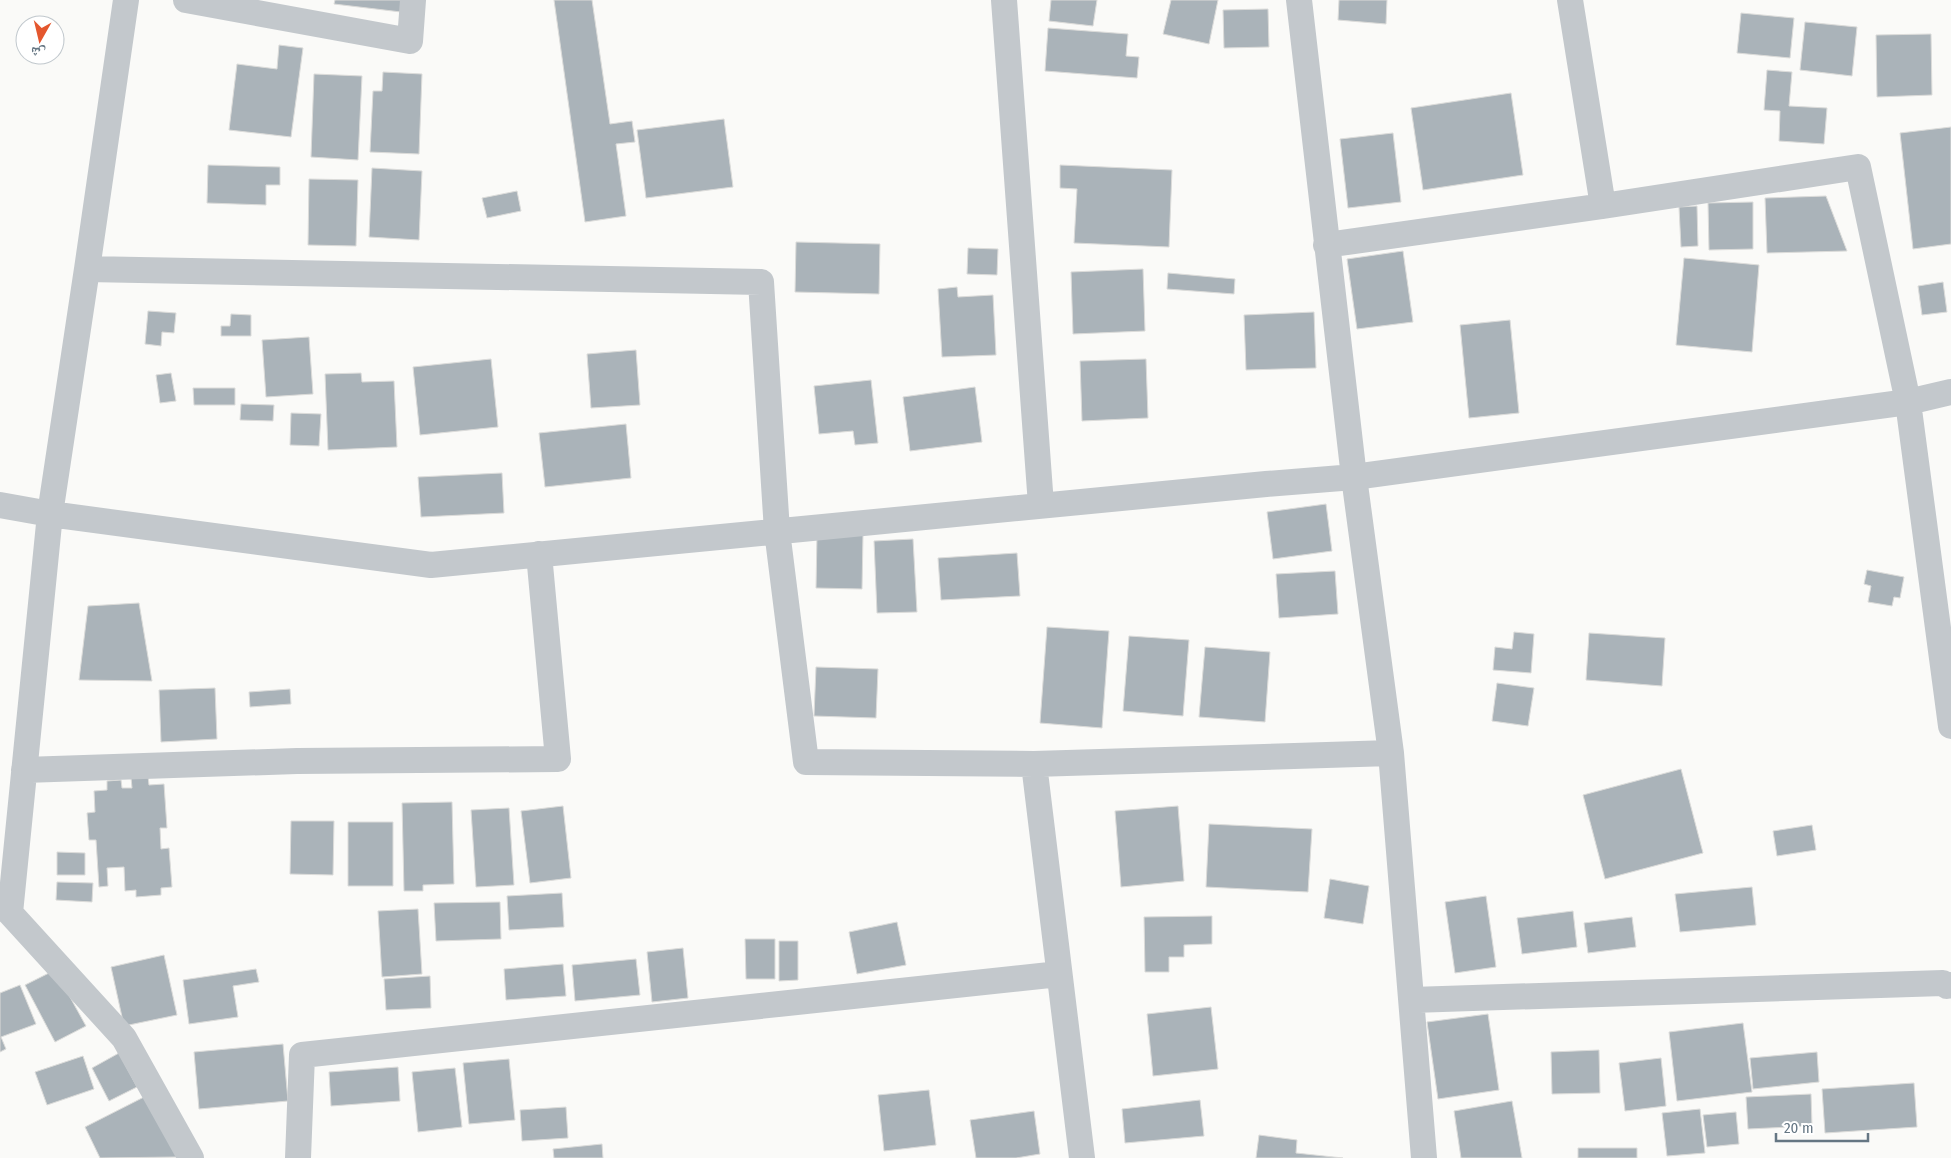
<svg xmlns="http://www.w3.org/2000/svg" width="1951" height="1158" viewBox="0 0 1951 1158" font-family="'Fira Sans Condensed','Noto Naskh Arabic',sans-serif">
	<rect width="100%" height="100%" fill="#fafaf8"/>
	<!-- building -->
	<path fill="#aab3b9" stroke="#dcdcda" d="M335,0H402L401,12L334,4Z
		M554,0H592L610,124L632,121L635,142L616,144L626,216L585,222Z
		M1051,0H1097L1093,26L1049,21Z
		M1171,0H1218L1209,44L1163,34Z
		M1339,0H1387L1386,24L1338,20Z
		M1268,9L1269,47L1224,48L1223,10Z
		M1741,13L1794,18L1790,58L1737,53Z
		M1805,22L1857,27L1852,76L1800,70Z
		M1048,28L1128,34L1126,56L1139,57L1137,78L1045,71Z
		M1931,34L1932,95L1877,97L1876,35Z
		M279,45L303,48L291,137L229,130L237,64L277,69Z
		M1767,70L1792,72L1789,106L1827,108L1824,144L1779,141L1780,111L1764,110Z
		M383,72L422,74L419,154L370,152L373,91H382Z
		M314,74L362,76L358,160L311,157Z
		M1511,93L1523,175L1423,190L1411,108Z
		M724,119L733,187L646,198L637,130Z
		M1951,127V244L1913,249L1900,133Z
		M1393,133L1401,202L1348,208L1340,139Z
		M208,165L280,167V185H266V205L207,203Z
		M1060,165L1172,170L1169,247L1074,243L1077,189L1060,188Z
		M372,168L422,171L419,240L369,237Z
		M309,179L358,180L356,246L308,245Z
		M517,191L521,211L487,218L482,198Z
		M1826,196L1847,251L1767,253L1765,198Z
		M1753,202V249L1709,250L1708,203Z
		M1697,206L1698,246L1681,247L1679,207Z
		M796,242L880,244L879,294L795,292Z
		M968,248L998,249L997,275L967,274Z
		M1403,251L1413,322L1357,329L1347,259Z
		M1684,258L1759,265L1752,352L1676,345Z
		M1143,269L1145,331L1073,334L1071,272Z
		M1168,273L1235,279L1234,294L1167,289Z
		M1943,282L1947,312L1922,315L1918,286Z
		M957,287L958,297L993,295L996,355L942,357L938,289Z
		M148,311L176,313L174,333L162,332L161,346L145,344Z
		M1314,312L1316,368L1246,370L1244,315Z
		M231,314L251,315V336H221V326H230Z
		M1510,320L1519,413L1469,418L1460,325Z
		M309,337L313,394L266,397L262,340Z
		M636,350L640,405L591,408L587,354Z
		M491,359L498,427L420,435L413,367Z
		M1146,359L1148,418L1082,421L1080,361Z
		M171,373L176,401L160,403L156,375Z
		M361,373L362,382L394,381L397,447L328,450L325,374Z
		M871,380L878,443L855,445L853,431L819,434L814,386Z
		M975,387L982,442L910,451L903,397Z
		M193,388H235V405H194Z
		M241,404L274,405L273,421L240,420Z
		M291,413L321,414L319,446L290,445Z
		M626,424L631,478L545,487L539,433Z
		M502,473L504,513L421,517L418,477Z
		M1326,504L1332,551L1273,559L1267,512Z
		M817,534L863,535L862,589L816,588Z
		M913,539L917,612L877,613L874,541Z
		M1017,553L1020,596L941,600L938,558Z
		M1867,570L1904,577L1900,598L1894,597L1892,606L1868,602L1871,586L1864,584Z
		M1335,571L1338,614L1279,618L1276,574Z
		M139,603L152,681L79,680L88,606Z
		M1047,627L1109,631L1102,728L1040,723Z
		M1514,632L1534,634L1531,673L1493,670L1495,647L1512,649Z
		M1589,633L1665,638L1662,686L1586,680Z
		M1129,636L1189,640L1183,716L1123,711Z
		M1205,647L1270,652L1265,722L1199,717Z
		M816,667L878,669L876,718L814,716Z
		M1497,683L1534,688L1528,726L1492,721Z
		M215,688L217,739L161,742L159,690Z
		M290,689L291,704L250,707L249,692Z
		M1681,769L1703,853L1605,879L1583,795Z
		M148,776L149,785L164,784L167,828H160L161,849L169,848L172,887L161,888V895L136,897V890L125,891L124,867L107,868L108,886L99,887L96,840H89L87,813L95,812L94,791L107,790V781L121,780L122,788H132L131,777Z
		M452,802L454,884L423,885V891H404L402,803Z
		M563,806L571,878L530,883L521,811Z
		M1178,806L1184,881L1121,887L1115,811Z
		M509,808L514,885L476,887L471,810Z
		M291,821H334L333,875L290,874Z
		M348,822H393V886H348Z
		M1209,824L1312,829L1308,892L1206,887Z
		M1812,825L1816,850L1777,856L1773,831Z
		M57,852L85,853V875H57Z
		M1330,879L1369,886L1363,924L1324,918Z
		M57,882L93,883L92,902L56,900Z
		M1752,887L1756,925L1680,932L1675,894Z
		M562,893L564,927L509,930L507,896Z
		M1486,896L1496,967L1455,973L1445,902Z
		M500,902L501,939L436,941L434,903Z
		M418,909L422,974L382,977L378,911Z
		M1573,911L1577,947L1522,954L1517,918Z
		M1212,916V944L1184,945V957H1169V972H1145L1144,917Z
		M1632,917L1636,947L1588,953L1584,923Z
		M897,922L906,965L857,974L849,932Z
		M745,939H775V979H746Z
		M779,941H798V980L779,981Z
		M683,948L688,998L652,1002L647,952Z
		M164,955L177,1015L124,1026L111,967Z
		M636,959L640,995L575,1001L572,965Z
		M563,964L566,996L506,1000L504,969Z
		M256,969L259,982L233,986L238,1017L189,1024L183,980Z
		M55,970L86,1026L55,1042L25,985Z
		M430,976L431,1008L386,1010L384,979Z
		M20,985L36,1024L1,1037L6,1049L0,1052V993Z
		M1211,1007L1218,1069L1153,1076L1147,1014Z
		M1488,1014L1499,1090L1438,1099L1427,1022Z
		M1743,1023L1752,1092L1677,1101L1669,1032Z
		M283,1044L288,1101L199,1109L194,1052Z
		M1599,1050L1600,1093L1552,1094L1551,1052Z
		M1817,1052L1819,1082L1753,1089L1750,1058Z
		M119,1053L137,1087L109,1101L92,1068Z
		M83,1056L94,1089L47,1105L35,1072Z
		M1661,1058L1666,1106L1625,1111L1619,1063Z
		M509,1059L515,1120L469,1124L463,1063Z
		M398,1067L400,1101L331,1106L329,1072Z
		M455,1068L462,1127L418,1132L412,1072Z
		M1914,1083L1917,1127L1825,1133L1822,1089Z
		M929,1090L936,1145L884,1151L878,1095Z
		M1811,1094L1812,1126L1748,1129L1746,1097Z
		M146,1096L177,1157L100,1158L85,1127Z
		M1200,1100L1204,1136L1125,1143L1122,1109Z
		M1512,1101L1522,1158H1461L1454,1111Z
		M566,1107L568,1138L522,1141L520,1110Z
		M1700,1109L1705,1153L1667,1156L1662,1113Z
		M1034,1111L1040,1154L1016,1158H976L970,1120Z
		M1736,1112L1739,1144L1707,1147L1703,1115Z
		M1259,1135L1297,1140L1296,1153L1343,1158H1256Z
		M602,1144L603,1158H554L553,1149Z
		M1578,1148H1637V1158H1578Z"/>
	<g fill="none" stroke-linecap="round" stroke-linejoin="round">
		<!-- street -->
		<path stroke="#c3c8cc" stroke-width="26" d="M126,0L87,269L761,282L777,531L806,762L1034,764
			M186,0L410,41L413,0
			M1004,0L1041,505
			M1299,0L1354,477L1391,753L1424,1158
			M1603,206L1858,167L1908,402L1951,726
			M1326,245L1603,206L1570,0
			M0,505L50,514L431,565L1266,484L1354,477L1908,402L1951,392
			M24,770L297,761L558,759L539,554
			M0,904L10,913L50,514L87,269
			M10,913L124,1038L191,1158
			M1412,1000L1943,983L1947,986L1951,985
			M298,1158L302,1055L1059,974
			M1082,1158L1034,764L1391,753"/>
	</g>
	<!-- north arrow -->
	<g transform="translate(40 40) rotate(188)"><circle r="24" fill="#ffffff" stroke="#c1c8cd"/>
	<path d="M0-4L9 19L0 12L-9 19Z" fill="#e4572e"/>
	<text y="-8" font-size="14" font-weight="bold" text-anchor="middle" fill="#657683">ش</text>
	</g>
	<!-- scale -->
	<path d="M1776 1133v8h92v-8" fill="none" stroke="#657683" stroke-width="2.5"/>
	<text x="1784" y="1133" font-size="15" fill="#657683" stroke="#ffffff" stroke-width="4" paint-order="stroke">20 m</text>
</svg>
